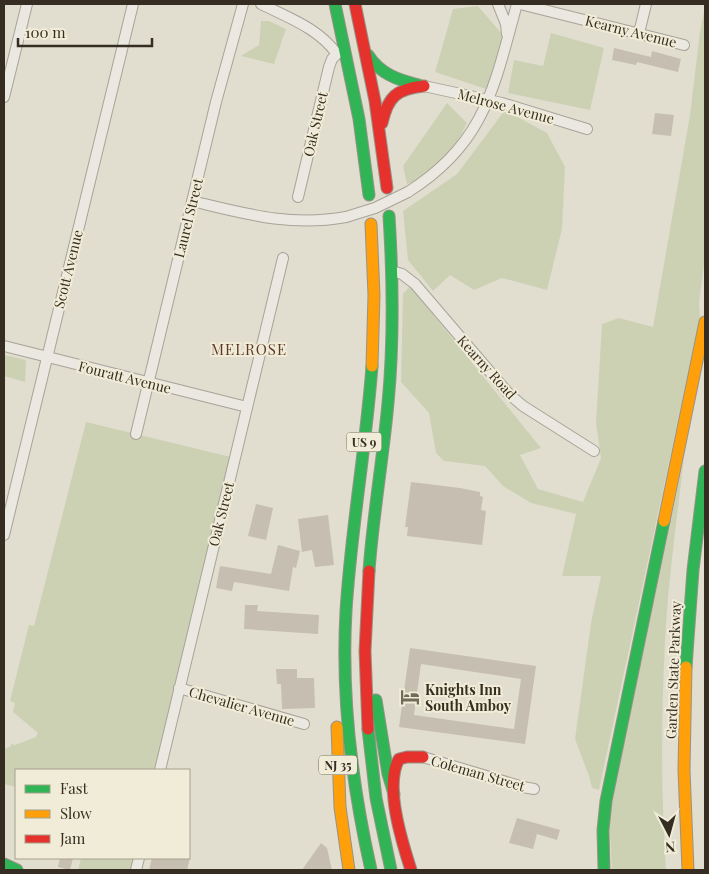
<svg xmlns="http://www.w3.org/2000/svg" width="709" height="874" viewBox="0 0 709 874" font-family="'Playfair Display',serif">
	<rect width="100%" height="100%" fill="#e1ded0"/>
	<!-- green -->
	<path fill="#cdd1b4" d="M478,6L502,34L501,64L486,89L435,72L453,9Z
		M705,7V257L699,303L700,317L599,790L592,788L589,776L575,739L591,623L601,576H562L576,514L531,503L503,486L485,466L444,461L436,453L429,413L401,382L403,294L410,286L541,448L520,455L538,489L583,502L601,458L596,423L602,324L619,318L653,327L690,115L700,32Z
		M261,21H269L286,29L274,64L241,56L259,45Z
		M551,33L604,48L590,110L508,93L514,60L543,66Z
		M447,103L467,123L443,171L407,184L403,166Z
		M505,110L547,133L565,167L562,229L547,290L502,278L474,290L450,275L433,291L408,260L403,211L457,174Z
		M4,355L26,360L25,382L4,376Z
		M86,422L235,458L160,770H16V787L4,784V749L11,746V744L15,745L36,737L38,733L13,712L15,703L10,701L29,625L34,626Z
		M684,458C677,519 668,581 665,643C661,719 661,794 666,870H612L609,816Z
		M81,858H139L136,870H78Z"/>
	<!-- building -->
	<path fill="#c5beb1" fill-rule="evenodd" d="M614,48L651,57L652,51L681,59L678,72L637,62L636,65L612,60Z
		M655,113L674,115L671,136L652,134Z
		M411,482L460,488L480,492V496L483,497L481,510L486,511L482,545L407,536L408,527H405Z
		M256,504L273,508L266,540L248,536Z
		M328,515L334,565L315,567L312,550L302,552L298,519Z
		M278,545L300,551L296,568L293,567L289,591L234,582L232,591L216,588L220,566L271,574Z
		M245,605H258L257,611L319,615L318,634L244,629Z
		M410,648L536,666L525,744L399,727ZM421,664L521,679L514,729L414,715Z
		M276,669H297V678H314L315,708L282,709L281,684H277Z
		M517,818L560,830L557,840L537,834L533,849L509,843Z
		M321,843L327,848L332,870H302Z
		M60,858H73L70,870L58,867Z
		M152,858H190L187,870H149Z"/>
	<g fill="none" stroke-linecap="round" stroke-linejoin="round">
		<!-- street casing -->
		<g stroke="#a7a398" stroke-width="12">
			<path id="street" d="M261,4C289,18 318,28 337,54L332,59L329,67L298,197
				M498,4L506,24L507,34
				M520,4L684,45
				M639,33L646,4
				M424,86L502,103L587,129
				M4,97L27,4
				M408,192C486,143 494,86 517,4
				M192,201C246,214 291,227 346,217
				M392,271L402,274L415,284L509,394L523,406L594,451
				M4,346L247,407
				M136,434L216,102L243,4
				M4,535L133,4
				M179,688L304,724
				M423,757L523,787L534,789
				M160,770L283,258
				M136,870L139,858"/>
		</g>
		<!-- fast casing -->
		<g stroke="#979388" stroke-width="13">
			<path id="fast" d="M335,4L359,119L369,195
				M368,55C380,74 398,80 419,85
				M369,571C373,515 383,459 388,403C394,341 393,279 389,216
				M686,667L693,570L705,471
				M376,700L388,774L394,794
				M368,729L376,798L391,870
				M4,864L17,870
				M371,870C352,785 341,698 346,611C351,529 366,448 372,366
				M604,870L603,830L606,801L664,521"/>
		</g>
		<!-- slow casing -->
		<g stroke="#979388" stroke-width="13">
			<path id="slow" d="M371,224L374,295L372,366
				M664,521L705,322
				M686,667L684,770L688,870
				M337,727L340,807L349,870"/>
		</g>
		<!-- jam casing -->
		<g stroke="#979388" stroke-width="13">
			<path id="jam" d="M355,4L375,101L387,188
				M382,123C388,96 397,89 424,86
				M368,729L365,651L369,571
				M411,870C402,842 384,785 399,759L407,757H423"/>
		</g>
		<!-- street -->
		<use href="#street" stroke="#eae8e0" stroke-width="10"/>
		<!-- fast -->
		<use href="#fast" stroke="#30b455" stroke-width="11"/>
		<!-- slow -->
		<use href="#slow" stroke="#ff9f0a" stroke-width="11"/>
		<!-- jam -->
		<use href="#jam" stroke="#e5322d" stroke-width="11"/>
		<!-- street-bridge casing -->
		<g stroke="#a7a398" stroke-width="12" stroke-linecap="butt">
			<path id="street-bridge" d="M346,217L375,208L408,192"/>
		</g>
		<!-- street-bridge -->
		<use href="#street-bridge" stroke="#eae8e0" stroke-width="10"/>
	</g>
	<!-- icons -->
	<defs>
		<g id="hotel-bare" transform="scale(1.5)"><path d="M-6-4.5h1.5V1H6V5H4.5V3h-9V5H-6ZM-4 0a1.8 1.8 0 1 1 3.6 0ZM.5 0V-2.5h3Q6-2.5 6 0Z" fill="#716b5e" stroke="#f1ecd7" stroke-width="2.5" paint-order="stroke"/></g>
	</defs>
	<g fill-rule="evenodd">
		<use href="#hotel-bare" x="410" y="697"/>
	</g>
	<g text-anchor="middle" dominant-baseline="central" stroke-width="4" stroke-linejoin="round" paint-order="stroke">
		<!-- shield labels -->
		<g fill="#f1ecd7" stroke="#6d6658" stroke-width="1">
			<rect x="346.5" y="432.5" width="35" height="19" rx="4"/>
			<rect x="319" y="755.5" width="38" height="19" rx="4"/>
		</g>
		<g font-size="12" font-weight="bold" fill="#352d21">
			<text x="364" y="442">US 9</text>
			<text x="338" y="765">NJ 35</text>
		</g>
		<!-- street labels -->
		<g font-size="14" fill="#352d21" stroke="#f1ecd7">
			<text transform="translate(631 31) rotate(14)">Kearny Avenue</text>
			<text transform="translate(506 106) rotate(15)">Melrose Avenue</text>
			<text transform="translate(315 124) rotate(-77)">Oak Street</text>
			<text transform="translate(188 218) rotate(-76)">Laurel Street</text>
			<text transform="translate(68 269) rotate(-76)">Scott Avenue</text>
			<text transform="translate(487 367) rotate(48)">Kearny Road</text>
			<text transform="translate(125 377) rotate(14)">Fouratt Avenue</text>
			<text transform="translate(221 514) rotate(-76)">Oak Street</text>
			<text transform="translate(673 670) rotate(-88)">Garden State Parkway</text>
			<text transform="translate(242 706) rotate(16)">Chevalier Avenue</text>
			<text transform="translate(478 773) rotate(16)">Coleman Street</text>
		</g>
		<!-- poi labels -->
		<g font-size="14" font-weight="bold" fill="#352d21" stroke="#f1ecd7" text-anchor="start">
			<text x="425" y="689">Knights Inn<tspan x="425" dy="16">South Amboy</tspan></text>
		</g>
		<!-- neighbourhood labels -->
		<g font-size="15" letter-spacing="1" fill="#5d3726" stroke="#f1ecd7">
			<text x="249" y="349">MELROSE</text>
		</g>
	</g>
	<!-- border -->
	<rect width="709" height="874" fill="none" stroke="#352d21" stroke-width="10"/>
	<!-- legend -->
	<rect x="15" y="769" width="175" height="90" fill="#f1ecd7" stroke="#a6a08e"/>
	<rect x="25" y="785" width="25" height="8" fill="#30b455" stroke="#a6a08e"/>
	<text x="60" y="794" font-size="15" fill="#352d21">Fast</text>
	<rect x="25" y="810" width="25" height="8" fill="#ff9f0a" stroke="#a6a08e"/>
	<text x="60" y="819" font-size="15" fill="#352d21">Slow</text>
	<rect x="25" y="835" width="25" height="8" fill="#e5322d" stroke="#a6a08e"/>
	<text x="60" y="844" font-size="15" fill="#352d21">Jam</text>
	<!-- north arrow -->
	<g transform="translate(669 834) rotate(174)" stroke="#f1ecd7" stroke-width="4" paint-order="stroke">
	<path d="M0-4L9 19L0 12L-9 19Z" fill="#352d21"/>
	<text y="-8" font-size="14" font-weight="bold" text-anchor="middle" fill="#352d21">N</text>
	</g>
	<!-- scale -->
	<path d="M18 38v8h134v-8" fill="none" stroke="#352d21" stroke-width="2.5"/>
	<text x="25" y="38" font-size="15" fill="#352d21" stroke="#f1ecd7" stroke-width="4" paint-order="stroke">100 m</text>
</svg>
